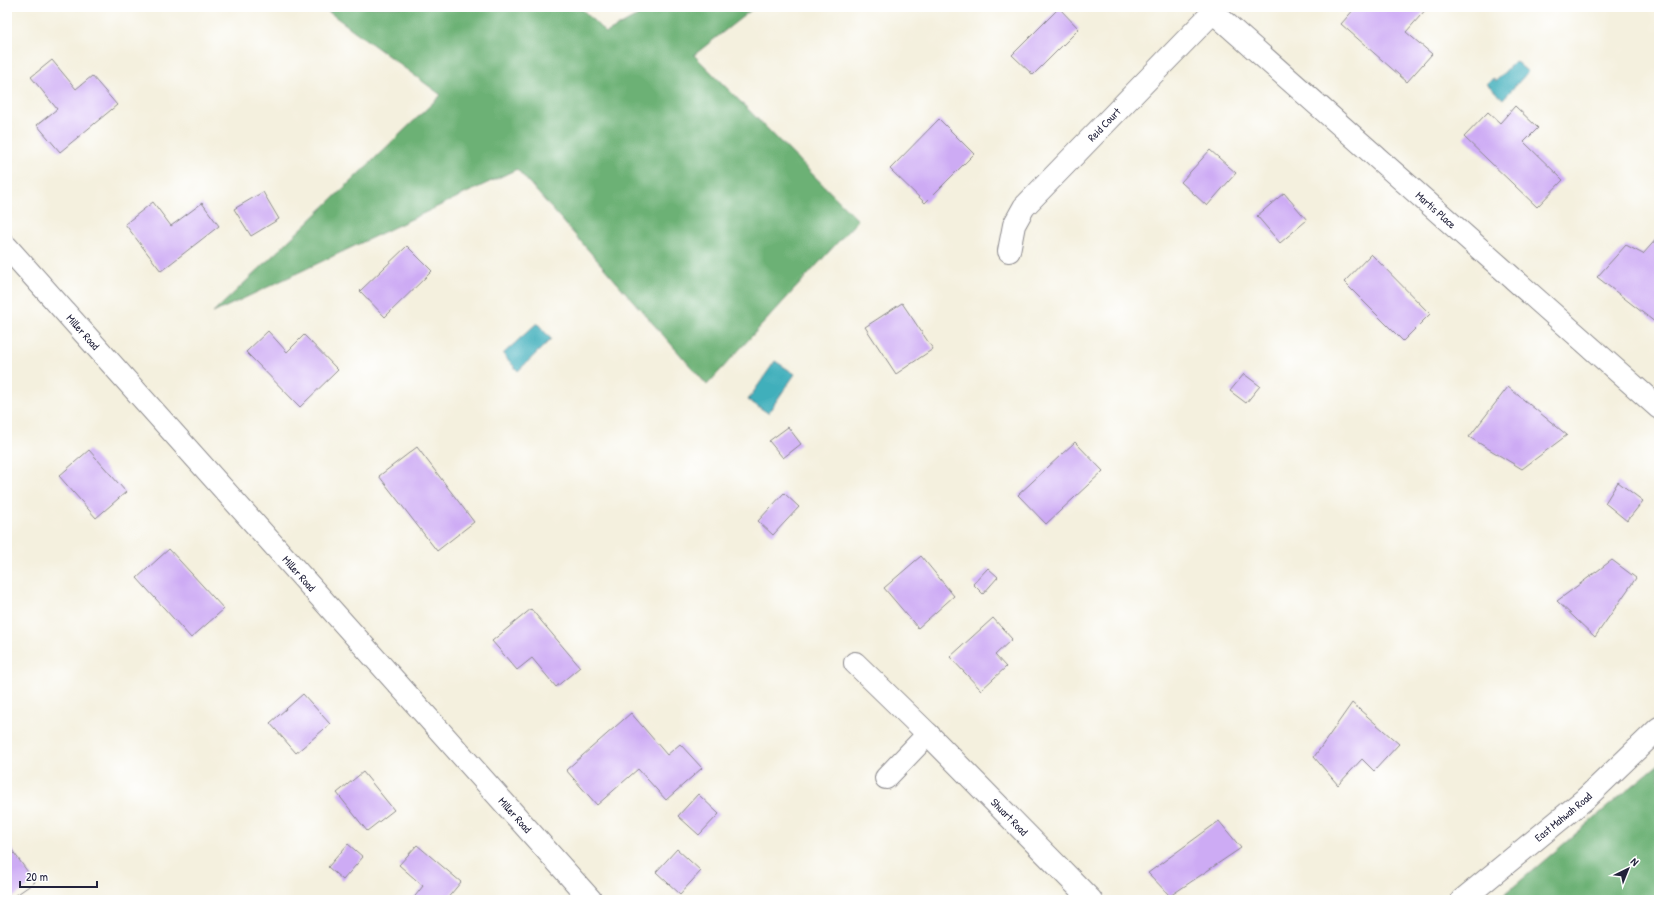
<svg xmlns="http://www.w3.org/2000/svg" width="1666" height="907" viewBox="0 0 1666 907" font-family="'Patrick Hand',sans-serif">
	<rect width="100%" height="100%" fill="#fff"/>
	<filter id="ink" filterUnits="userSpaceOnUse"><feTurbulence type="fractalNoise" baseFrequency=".025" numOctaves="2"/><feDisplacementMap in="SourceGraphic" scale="8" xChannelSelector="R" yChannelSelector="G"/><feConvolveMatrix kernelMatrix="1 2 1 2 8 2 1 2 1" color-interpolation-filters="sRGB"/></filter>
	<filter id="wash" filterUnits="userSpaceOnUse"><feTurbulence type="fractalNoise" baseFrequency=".012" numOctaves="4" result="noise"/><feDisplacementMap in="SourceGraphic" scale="16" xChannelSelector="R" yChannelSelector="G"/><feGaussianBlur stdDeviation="0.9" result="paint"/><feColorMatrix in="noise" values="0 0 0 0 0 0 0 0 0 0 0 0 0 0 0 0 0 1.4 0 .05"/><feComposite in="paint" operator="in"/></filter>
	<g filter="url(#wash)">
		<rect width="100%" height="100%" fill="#f4f0de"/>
		<!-- forest -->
		<path fill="#6cb175" stroke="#476a58" d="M322,7H580L606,33L654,7H755L694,55L858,220L707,385L517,169L213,313L441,95Z
			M1659,764V900H1498L1613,802Z"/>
		<!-- water -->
		<path fill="#40afbb" stroke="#31687b" d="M1515,61L1528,72L1503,99L1487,84L1493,78L1496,81Z
			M537,323L551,339L518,371L503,354Z
			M775,361L795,374L768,413L748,400Z"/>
		<g id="blocks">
			<!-- building -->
			<path fill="#cdabf4" d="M1356,7H1428L1406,32L1432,54L1407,82L1341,24Z
				M1059,8L1079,29L1033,75L1012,55Z
				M52,60L76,89L92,76L117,105L60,152L37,125L57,109L31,77Z
				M1515,106L1538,128L1524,142L1563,180L1537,207L1464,137L1488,112L1500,123Z
				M939,119L974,154L925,203L890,169Z
				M1210,150L1236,173L1207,206L1181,182Z
				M263,192L279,219L251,236L234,209Z
				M1284,193L1307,220L1280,243L1257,216Z
				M153,202L171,226L202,203L219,226L161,271L125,224Z
				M1659,236V320L1656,323L1597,277L1626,245L1643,254Z
				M407,246L432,271L385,317L360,291Z
				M1371,254L1430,314L1403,341L1344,282Z
				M902,303L933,349L896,374L865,327Z
				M268,331L287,352L304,335L338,370L300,407L246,352Z
				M1244,374L1260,386L1246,403L1230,391Z
				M1508,387L1567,435L1522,469L1469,437Z
				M788,427L801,444L783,458L769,441Z
				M1075,442L1103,471L1046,524L1018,495Z
				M417,447L474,522L437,551L379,476Z
				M89,450L126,492L96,518L59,476Z
				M1618,482L1643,501L1627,521L1605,503Z
				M784,493L799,507L773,535L758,521Z
				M169,549L224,609L191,638L137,578Z
				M921,556L954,596L918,628L884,588Z
				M1612,560L1636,578L1595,637L1557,601Z
				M988,568L998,577L983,594L973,584Z
				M531,609L580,667L556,687L532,658L517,670L492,641Z
				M993,618L1012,639L995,655L1006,667L981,690L950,657Z
				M303,694L330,724L296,753L270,723Z
				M1352,703L1399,744L1374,771L1362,759L1338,785L1314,757Z
				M631,713L667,755L680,744L702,768L666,800L638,769L597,805L566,770Z
				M363,772L394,810L367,831L337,793Z
				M698,794L719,814L699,835L678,816Z
				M1219,821L1241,848L1170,896L1148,873Z
				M7,843L35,882L9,900H7Z
				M348,844L363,857L343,880L328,867Z
				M417,845L461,882L446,900H412L423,886L399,865Z
				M677,849L701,871L680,894L656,872Z"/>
		</g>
	</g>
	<g filter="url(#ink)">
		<use href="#blocks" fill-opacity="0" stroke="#8b898c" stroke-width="1"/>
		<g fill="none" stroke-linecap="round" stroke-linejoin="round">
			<!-- minor casing -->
			<g stroke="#8b898c" stroke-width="24">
				<g id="minor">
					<path id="s1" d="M1213,12L1659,408"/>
					<path id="s2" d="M7,247L591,900"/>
					<path id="s3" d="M1009,251L1014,225L1024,207L1218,7"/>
					<path id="s4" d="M855,663L928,734L1091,900"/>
					<path d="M886,778L928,734"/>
					<path id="s5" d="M1462,900L1585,799L1659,728"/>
				</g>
			</g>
			<!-- minor -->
			<use href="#minor" stroke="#fff" stroke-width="22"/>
		</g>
	</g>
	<g text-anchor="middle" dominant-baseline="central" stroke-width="3" stroke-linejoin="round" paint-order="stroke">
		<!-- street labels -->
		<g font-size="11" fill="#22223b" stroke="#fff">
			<text stroke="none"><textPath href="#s3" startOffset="162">Reid Court</textPath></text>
			<text stroke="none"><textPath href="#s1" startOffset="298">Martis Place</textPath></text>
			<text stroke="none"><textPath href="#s2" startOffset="114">Miller Road</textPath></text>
			<text stroke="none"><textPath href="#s2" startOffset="438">Miller Road</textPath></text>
			<text stroke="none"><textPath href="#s2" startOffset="762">Miller Road</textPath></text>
			<text stroke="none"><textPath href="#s4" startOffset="218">Shuart Road</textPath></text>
			<text stroke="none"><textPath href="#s5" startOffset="131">East Mahwah Road</textPath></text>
		</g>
	</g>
	<!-- margin -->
	<rect width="1666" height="907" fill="none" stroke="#fff" stroke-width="24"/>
	<!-- north arrow -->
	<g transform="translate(1628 869) rotate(43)" stroke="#ffffff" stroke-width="3" paint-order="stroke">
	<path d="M0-3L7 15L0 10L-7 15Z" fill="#22223b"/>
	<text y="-6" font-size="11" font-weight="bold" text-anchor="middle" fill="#22223b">N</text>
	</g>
	<!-- scale -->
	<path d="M20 881v6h77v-6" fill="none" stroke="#22223b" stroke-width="2"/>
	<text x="26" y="881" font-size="12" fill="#22223b" stroke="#ffffff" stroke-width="3" paint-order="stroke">20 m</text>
</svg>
